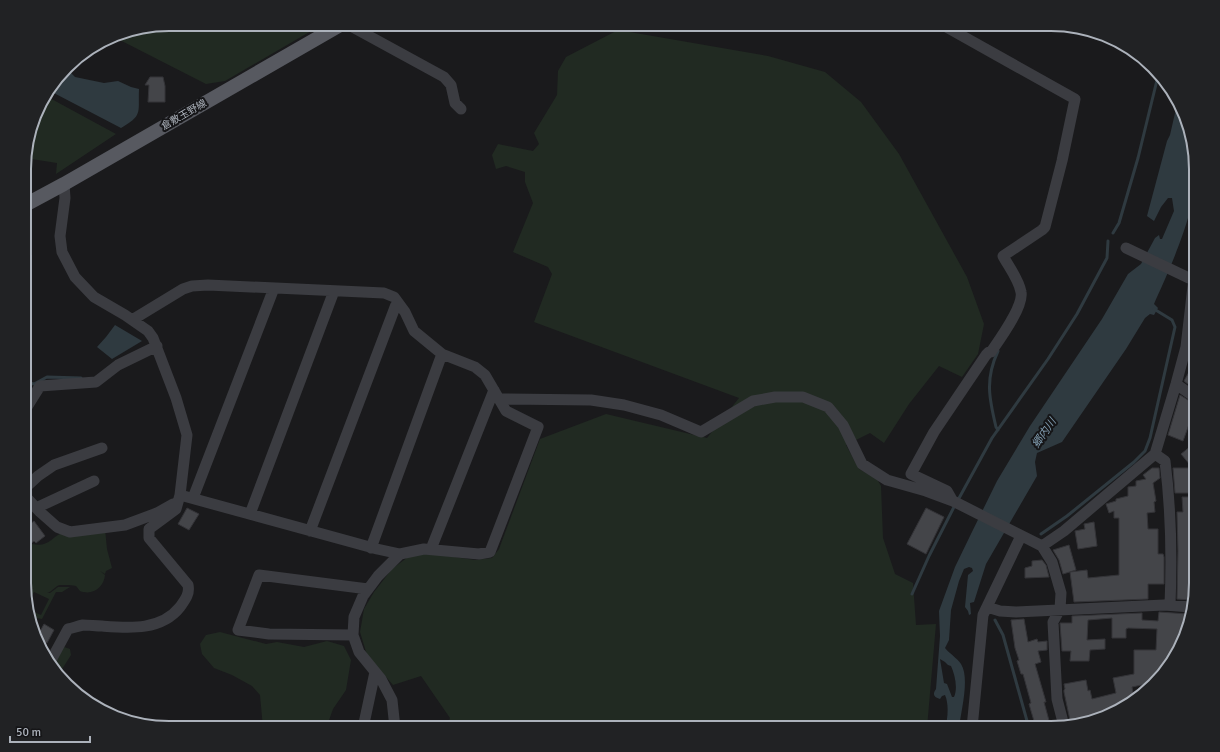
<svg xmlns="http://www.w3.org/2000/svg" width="1220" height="752" viewBox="0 0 1220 752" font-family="Signika,'Noto Sans JP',sans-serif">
	<rect width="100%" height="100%" fill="#1a1a1c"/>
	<!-- green -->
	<path fill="#212a22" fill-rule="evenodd" d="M169,24H323L225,81L206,84L112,36Z
		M618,30L768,56L825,72L861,102L899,154L967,277L984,324L978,354L962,377L939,366L909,404L884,443L870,433L846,445L859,469L877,479L881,486L883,538L895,574L913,583L916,625L936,624L927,728H447L450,718L421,676L393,685L367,655L360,632L364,609L374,592L392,569L408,557L426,553L475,560L492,558L499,549L540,439L606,414L707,438L739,398L534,322L552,274L548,267L513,252L533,203L525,182V172L506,166L496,169L492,155L498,144L533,151L539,144L534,133L557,95L558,71L566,57Z
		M46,96L116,134L56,174L57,163L25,158C25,142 36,109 46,96Z
		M105,529L107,549L112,568L106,571L105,574L100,571L105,575C104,587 93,596 80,591C79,590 78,588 76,586C74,585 63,585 60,585C55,586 52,592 47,593L44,589H40H44L47,593H50L58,587H70L62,592H56L42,619L31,617L25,602V594L29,589H34L29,588L25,593V552L32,544C49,548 52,536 64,532C74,530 95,530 105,529ZM34,592L49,599L41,615L29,610L31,597Z
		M220,632L266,644L277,642L304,647L327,641L344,646L351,660L346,690L333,709L328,723V728H263L260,695L252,686L232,675L214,668L202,654L200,644L206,635Z
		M64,647L70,649L71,655L59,674L52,667Z"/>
	<!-- water -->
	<path fill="#2f3a40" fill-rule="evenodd" d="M67,69L75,77L104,83L118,81L131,87L139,89C138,113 143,115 121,128L50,91Z
		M1178,100C1183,119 1192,139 1195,158C1203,198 1170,268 1154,304L1158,308L1154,315L1150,314L1145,318L1126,349L1062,442L1037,453L1035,462L1037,476L986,564L974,602L970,603L971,614L969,615L968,611L965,607L968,575L973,571L972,568L969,567L964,569L959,581L951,610L949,640L945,648C950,654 957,658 961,664C970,678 961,711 959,728H945C948,718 949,704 945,695L942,696L940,699C934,697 932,695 936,689L940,636L939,611L955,567L970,536L997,481L1030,426L1102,319L1128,274L1141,264L1155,238L1159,235L1160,239H1162L1174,211L1172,198H1168L1161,207L1154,221L1147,216L1167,141L1170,135ZM940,659L945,662L948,665L951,666C955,675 958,688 954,697H952L947,684L944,683Z
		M115,325L142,341L112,359L97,347L106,337Z"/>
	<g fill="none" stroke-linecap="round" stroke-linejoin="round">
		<!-- stream -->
		<path stroke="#2f3a40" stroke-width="3" d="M930,24L941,30
			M1113,233L1119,223L1138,158L1158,76
			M998,351C985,379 989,398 996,427L998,430
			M25,382L34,384L47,377L81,378
			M958,500L992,438L1048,359L1077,314L1107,258L1108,241
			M1041,534L1067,516L1134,462L1145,451L1150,438L1175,327L1172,320L1154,309
			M912,594L929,556L955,505
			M995,620L1003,635L1029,728"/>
	</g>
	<!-- building -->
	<path fill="#444549" stroke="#343438" d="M150,77H163L165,86V102H148L149,85H145Z
		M1189,372L1196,376V384L1193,388L1184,381Z
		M1180,395L1196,405L1183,441L1168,435Z
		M1191,446L1196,451V472L1181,454Z
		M1152,468H1159L1160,478L1153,483L1156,501L1154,502L1155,512L1147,513L1148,529H1158V554H1163L1164,557V584H1148V599L1074,602L1070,572L1087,570L1088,578L1119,575V518H1114V511L1109,513L1106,504L1116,501V499L1128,496V487L1136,486V481L1146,479L1143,475Z
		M1173,468H1192V480H1190L1189,493H1175Z
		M1182,497H1190V501L1196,500V511L1191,512L1192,537H1196V550H1193V571H1196V583H1193L1191,600L1177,599L1178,551L1177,512H1183Z
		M187,508L199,514L189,530L178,524Z
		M926,508L944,517L926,554L907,544Z
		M34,521L45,536L36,543L34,541L25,548V528Z
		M1094,522L1097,546L1078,549L1075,531L1085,529L1084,524Z
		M1069,545L1076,570L1063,574L1059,560L1053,550Z
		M1042,560L1046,565L1049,577L1025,578V568L1032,566V561Z
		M1159,612L1188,614L1179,643L1175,642V653L1172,663L1170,665H1166V668L1151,683L1132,687L1134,698L1123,709L1084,718L1082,719V721L1071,725L1064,692V690L1065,689L1064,684L1086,680L1088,691L1090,690L1092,699L1116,693L1113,678L1134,674V650H1156L1157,629L1128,628L1126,629V638H1112V618L1088,620L1087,640L1105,639V649L1090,650L1089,661H1070L1071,651H1062L1060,623H1072V616L1142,613V620L1158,621Z
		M1024,619L1028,642L1037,639L1038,642L1047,641V650L1038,651L1041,662L1035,664L1046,702H1044L1051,728H1038L1036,723L1034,721L1029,704L1031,703L1023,674H1021L1017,661L1019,660L1015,648L1011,620Z
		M44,624L54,630L47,643L39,639L38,635Z"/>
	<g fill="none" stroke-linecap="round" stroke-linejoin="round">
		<!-- minor -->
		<path stroke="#3b3c41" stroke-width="11" d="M347,24L444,77L451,85L455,103L461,109
			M941,24L1075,99L1062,161L1045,227L1042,230L1003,256C1009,267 1019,280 1021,292C1024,306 1000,339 991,352H989L986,355L934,432L911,474L947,491L951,498
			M1126,248L1193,280
			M132,320L183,289L192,286L208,285L384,293L394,297L405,312L414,331L442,354L475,367L485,375L506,411L538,427L490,552L479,554L424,549L400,554L378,576L363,596L354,617L353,635L359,652L381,679L392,700L395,728
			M1176,384L1196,398
			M499,399L591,400L624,405L661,415L701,432L753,401L775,397H803L828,407L843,425L862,464L887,480L926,491L953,501L1042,546L1064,531L1155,454L1176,384L1186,347L1196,260
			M25,410L40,386L96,382L118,365L157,346
			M1155,454L1165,461C1171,509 1172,557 1170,605
			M25,488L38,476L54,465L102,448
			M180,495L377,549L400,554
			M25,496L40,512L57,527L70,532L125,525L157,513L173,504
			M193,498L274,288
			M36,508L94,481
			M250,514L334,291
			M310,531L397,302
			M1042,546L1052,562L1061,593L1060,609L1053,622L1057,699L1064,726
			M371,548L442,354
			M431,549L494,390
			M987,607L1000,611L1016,612L1164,605L1191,607
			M353,635L269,634L238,630L259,575L368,589
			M49,664L68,629C73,628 78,626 83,625C89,625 96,626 102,626C129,628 161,631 180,607C185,600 190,594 188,585L149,538V529L176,509L180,495L187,435L176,398L153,338L148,331L125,315L94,297L75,277L62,252L60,236L65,198L64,184
			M363,728L375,672
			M972,728L983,615L1021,536"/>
		<!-- major -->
		<path stroke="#575960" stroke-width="14" d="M25,205L64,184L342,24"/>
	</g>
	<g text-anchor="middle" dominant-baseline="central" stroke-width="4" stroke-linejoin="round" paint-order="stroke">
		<!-- street labels -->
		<g font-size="10" fill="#acb2bb" stroke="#151517">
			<text transform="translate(184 115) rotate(-30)">倉敷玉野線</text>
		</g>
		<!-- water labels -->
		<g font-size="11" font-style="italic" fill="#84a1b5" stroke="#151517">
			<text transform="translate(1044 433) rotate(-55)">郷内川</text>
		</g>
	</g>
	<!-- crop -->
	<path d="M0 0H1220V752H0ZM169 31H1051A138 138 0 0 1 1189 169V583A138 138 0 0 1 1051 721H169A138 138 0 0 1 31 583V169A138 138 0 0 1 169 31Z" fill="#212224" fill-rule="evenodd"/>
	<path fill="none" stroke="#acb2bb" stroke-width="2" d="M169 31H1051A138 138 0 0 1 1189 169V583A138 138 0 0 1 1051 721H169A138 138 0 0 1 31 583V169A138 138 0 0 1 169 31Z"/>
	<!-- scale -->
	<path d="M10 736v6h80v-6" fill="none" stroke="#acb2bb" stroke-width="2"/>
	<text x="16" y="736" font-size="12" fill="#acb2bb" stroke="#151517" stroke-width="3" paint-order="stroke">50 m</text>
</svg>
